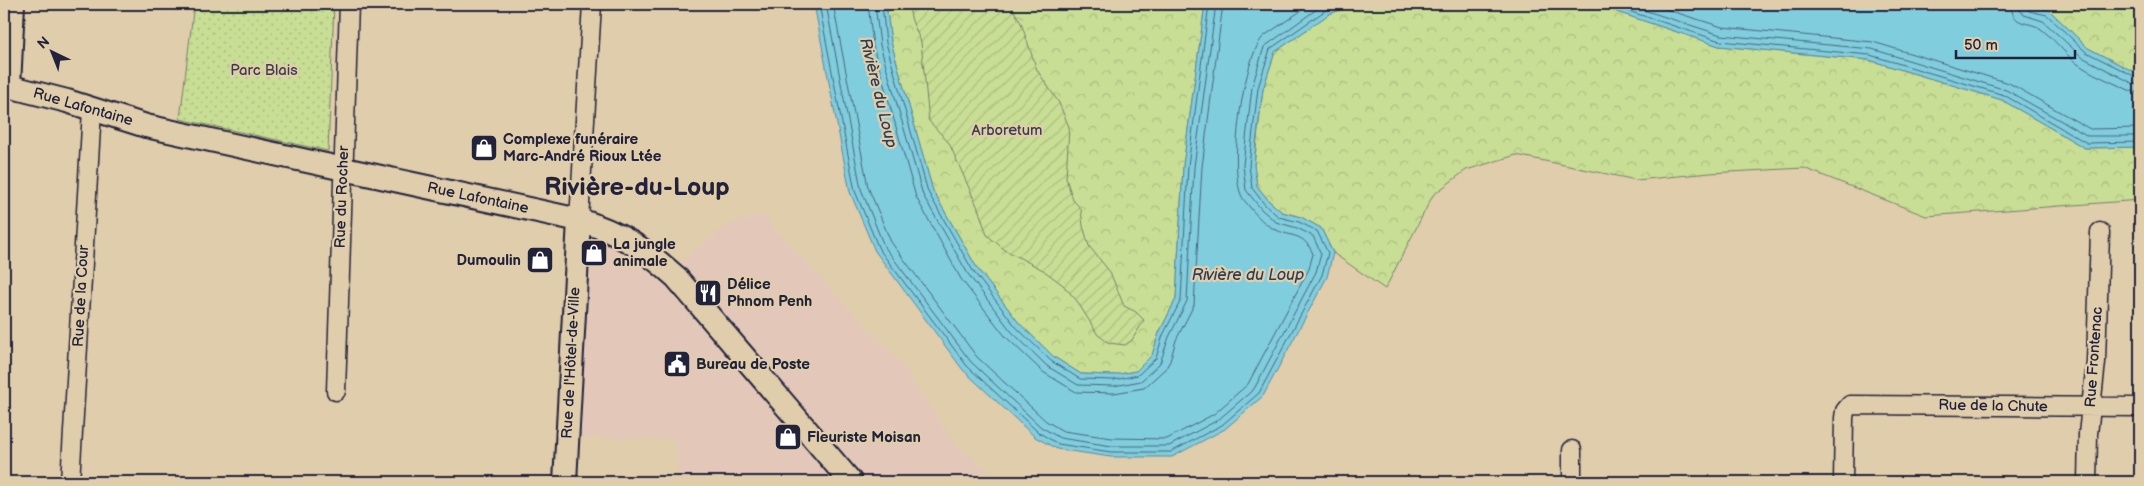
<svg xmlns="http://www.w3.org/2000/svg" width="2144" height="486" viewBox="0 0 2144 486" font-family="'Balsamiq Sans',sans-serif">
	<defs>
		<pattern id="grass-dots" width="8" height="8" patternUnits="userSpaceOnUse" patternTransform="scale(1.25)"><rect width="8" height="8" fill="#c8de94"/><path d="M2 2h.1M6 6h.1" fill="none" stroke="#acbe80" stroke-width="1.8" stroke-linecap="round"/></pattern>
		<pattern id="forest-crowns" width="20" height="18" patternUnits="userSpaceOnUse" patternTransform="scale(1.25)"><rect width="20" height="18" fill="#c8de94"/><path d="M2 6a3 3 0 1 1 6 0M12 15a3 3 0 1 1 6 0" fill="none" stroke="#acbe80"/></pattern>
		<pattern id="garden-furrows" width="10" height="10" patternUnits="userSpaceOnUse" patternTransform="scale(1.25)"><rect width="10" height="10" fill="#c8de94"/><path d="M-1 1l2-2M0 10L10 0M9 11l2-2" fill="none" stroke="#acbe80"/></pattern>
	</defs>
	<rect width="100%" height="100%" fill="#dfcdab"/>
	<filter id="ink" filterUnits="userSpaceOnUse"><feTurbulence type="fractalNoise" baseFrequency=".02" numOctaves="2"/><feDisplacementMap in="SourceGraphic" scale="10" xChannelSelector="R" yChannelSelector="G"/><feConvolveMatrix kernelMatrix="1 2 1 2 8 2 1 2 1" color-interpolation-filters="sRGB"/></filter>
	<g filter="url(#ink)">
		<!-- built -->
		<path fill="#e3c8ba" d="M762,215L901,364L956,445L1002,482H679L675,439L576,437L589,237L630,249L660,278L730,223Z"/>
		<!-- grass -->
		<path fill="url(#grass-dots)" stroke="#758068" d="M194,4H334L328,151L180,119Z"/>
		<!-- forest -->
		<path fill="url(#forest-crowns)" stroke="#758068" d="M886,4H1205L1183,166L1176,299L1159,333L1152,355L1136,371L1114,375L1081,374L1054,357L1019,323L977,268L933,191L891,42Z
			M1357,4H1593L1719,46L1869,60L2002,100L2085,148L2140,147V200L1926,216L1804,168L1710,173L1636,180L1516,155L1466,170L1433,195L1385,289L1333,253L1321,228L1301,217L1282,212L1269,201L1257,186L1254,165L1263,89L1275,52L1329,14Z
			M2021,4H2140V75L2088,48L2049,10Z"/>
		<!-- garden -->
		<path fill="url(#garden-furrows)" stroke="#758068" d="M908,4H1010L1021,23L1037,70L1059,103L1069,127L1066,178L1073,200L1081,209L1083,226L1089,246L1110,272L1124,306L1136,312L1144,320L1132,340L1125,345L1109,343L1098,335L1077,301L1063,285L1043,270L1005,250L987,235L978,208L949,143L929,121L921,42L912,21Z"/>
		<!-- water -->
		<path fill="#80cdde" stroke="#5a899d" d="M814,4H886L891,42L933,191L977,268L1019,323L1054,357L1081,374L1114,375L1136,371L1152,355L1159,333L1176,299L1183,166L1205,4H1357L1329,14L1275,52L1263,89L1256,143L1254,165L1257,186L1269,201L1282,212L1301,217L1321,228L1333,253L1327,277L1263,396L1225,429L1172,457H1111L1057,449L1035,437L963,370L875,251L850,192Z
			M1593,4H2021L2049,10L2088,48L2140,75V147L2085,148L2002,100L1869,60L1719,46Z"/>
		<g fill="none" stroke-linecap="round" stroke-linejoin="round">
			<!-- shore -->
			<path stroke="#48667c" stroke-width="1" d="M819,4L855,191L879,249L967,366L1038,432L1058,444L1111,452H1171L1222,425L1259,393L1322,275L1328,253L1317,231L1299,222L1279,217L1265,205L1252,188L1249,165L1258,88L1270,49L1326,10L1342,4
				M826,4L861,189L884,246L971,362L1041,427L1060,438L1112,446H1169L1218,420L1254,389L1316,272L1321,254L1313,236L1297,228L1276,222L1261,209L1246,190L1243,165L1252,87L1264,47L1324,4
				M833,4L868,187L891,242L977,357L1046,421L1063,431L1112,438L1167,439L1214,414L1248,384L1309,269L1313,254C1304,232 1292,238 1274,229C1262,223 1252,210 1244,200C1226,178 1243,55 1264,36L1311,4
				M868,4L873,46L916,197L961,279L1005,336L1043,372L1076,392L1114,393L1144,388L1166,368L1170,361L1176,340L1194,305L1202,167L1223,4
				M875,4L880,45L923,195L968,274L1011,331L1047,366L1078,385L1114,386L1141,381L1160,363L1169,337L1187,301L1194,167L1216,4
				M882,4L886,43L928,192L973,271L1016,327L1051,361L1080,379L1114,380L1138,375L1156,358L1163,335L1181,300L1188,166L1209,4
				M1607,4L1720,41L1870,55L2004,95L2087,143L2140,142
				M1625,4L1721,35L1872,49L2006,90L2088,136H2140
				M1649,4L1722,27L1873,42L2009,83L2090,129L2140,128
				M2011,4C2012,28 2029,20 2041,29C2053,38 2063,51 2075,62C2089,73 2114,83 2131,91L2140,93
				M2019,4L2020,10L2024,15L2043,21L2082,57L2134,84L2140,85
				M2025,4L2029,11L2047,15L2086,52L2140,79"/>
			<!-- minor casing -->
			<g stroke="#22223b" stroke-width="21">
				<path id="minor" d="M579,220L592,4
					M336,391L349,4
					M70,482L92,110
					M1572,482V450
					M1843,482L1844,418L1845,411L1850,405L2140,407
					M2087,482L2088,434L2096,362L2100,232"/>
			</g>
			<!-- major casing -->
			<g stroke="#22223b" stroke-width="26">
				<path id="major" d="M4,85L67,101L146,126L579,220C619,232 645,249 676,277L851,482
					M9,86L13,4
					M565,482L579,220"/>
			</g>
			<!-- minor -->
			<use href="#minor" stroke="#dfcdab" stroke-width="18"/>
			<!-- major -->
			<use href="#major" stroke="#dfcdab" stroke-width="22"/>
		</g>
	</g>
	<!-- icons -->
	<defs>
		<g id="shop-square" transform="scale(1.4375)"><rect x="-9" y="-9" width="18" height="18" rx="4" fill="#22223b" stroke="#dfcdab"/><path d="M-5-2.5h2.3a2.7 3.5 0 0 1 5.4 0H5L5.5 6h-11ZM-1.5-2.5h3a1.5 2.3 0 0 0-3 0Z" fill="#fff"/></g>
		<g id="restaurant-square" transform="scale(1.4375)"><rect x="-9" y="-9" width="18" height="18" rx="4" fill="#22223b" stroke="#dfcdab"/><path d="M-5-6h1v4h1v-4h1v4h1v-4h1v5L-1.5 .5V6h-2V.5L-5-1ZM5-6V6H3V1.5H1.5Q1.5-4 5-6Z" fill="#fff"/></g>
		<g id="civic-square" transform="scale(1.4375)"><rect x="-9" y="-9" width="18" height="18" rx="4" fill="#22223b" stroke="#dfcdab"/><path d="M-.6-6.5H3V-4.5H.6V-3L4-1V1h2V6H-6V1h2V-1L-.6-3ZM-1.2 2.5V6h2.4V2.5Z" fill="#fff"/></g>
	</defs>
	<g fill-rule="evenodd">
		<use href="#shop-square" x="484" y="148"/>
		<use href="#shop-square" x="594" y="253"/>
		<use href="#shop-square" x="540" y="260"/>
		<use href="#restaurant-square" x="708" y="293"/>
		<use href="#civic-square" x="677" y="364"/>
		<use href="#shop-square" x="788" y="437"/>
	</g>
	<g text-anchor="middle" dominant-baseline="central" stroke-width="4.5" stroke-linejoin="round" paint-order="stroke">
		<!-- park labels -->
		<g font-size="15" fill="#3b3e48" stroke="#dfcdab">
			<text x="264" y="70">Parc Blais</text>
			<text x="1007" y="130">Arboretum</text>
		</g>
		<!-- street labels -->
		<g font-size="15" fill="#22223b" stroke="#dfcdab">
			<text transform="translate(83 107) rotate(16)">Rue Lafontaine</text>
			<text transform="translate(342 197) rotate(-88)">Rue du Rocher</text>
			<text transform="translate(478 198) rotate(12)">Rue Lafontaine</text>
			<text transform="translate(81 296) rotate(-87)">Rue de la Cour</text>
			<text transform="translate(2094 357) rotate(-86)">Rue Frontenac</text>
			<text transform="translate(571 363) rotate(-87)">Rue de l'Hôtel-de-Ville</text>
			<text transform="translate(1993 406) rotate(1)">Rue de la Chute</text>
		</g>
		<!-- poi labels -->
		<g font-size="15" font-weight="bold" fill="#22223b" stroke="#dfcdab" text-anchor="start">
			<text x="503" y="139">Complexe funéraire<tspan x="503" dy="17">Marc-André Rioux Ltée</tspan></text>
			<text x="613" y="244">La jungle<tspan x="613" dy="17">animale</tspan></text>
			<text x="521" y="260" text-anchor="end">Dumoulin</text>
			<text x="727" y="284">Délice<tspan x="727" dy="17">Phnom Penh</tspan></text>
			<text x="696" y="364">Bureau de Poste</text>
			<text x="807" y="437">Fleuriste Moisan</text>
		</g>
		<!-- water labels -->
		<g font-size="16" font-style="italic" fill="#303c53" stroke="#dfcdab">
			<text transform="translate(878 93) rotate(76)">Rivière du Loup</text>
			<text x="1248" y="275">Rivière du Loup</text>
		</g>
		<!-- town labels -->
		<g font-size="25" font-weight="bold" fill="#22223b" stroke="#dfcdab">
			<text x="637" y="187">Rivière-du-Loup</text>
		</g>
	</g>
	<!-- margin -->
	<rect width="2144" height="486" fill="none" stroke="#dfcdab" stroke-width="20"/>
	<rect x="10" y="10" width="2124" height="466" fill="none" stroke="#22223b" stroke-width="2" filter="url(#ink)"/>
	<!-- north arrow -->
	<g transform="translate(52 52) rotate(317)" stroke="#dfcdab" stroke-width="4" paint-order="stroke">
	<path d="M0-4L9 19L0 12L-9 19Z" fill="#22223b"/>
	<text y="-8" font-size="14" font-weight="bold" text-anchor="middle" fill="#22223b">N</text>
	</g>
	<!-- scale -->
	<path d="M1956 50v8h119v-8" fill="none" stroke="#22223b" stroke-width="2.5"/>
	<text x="1964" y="50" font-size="15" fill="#22223b" stroke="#dfcdab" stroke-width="4" paint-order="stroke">50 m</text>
</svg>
